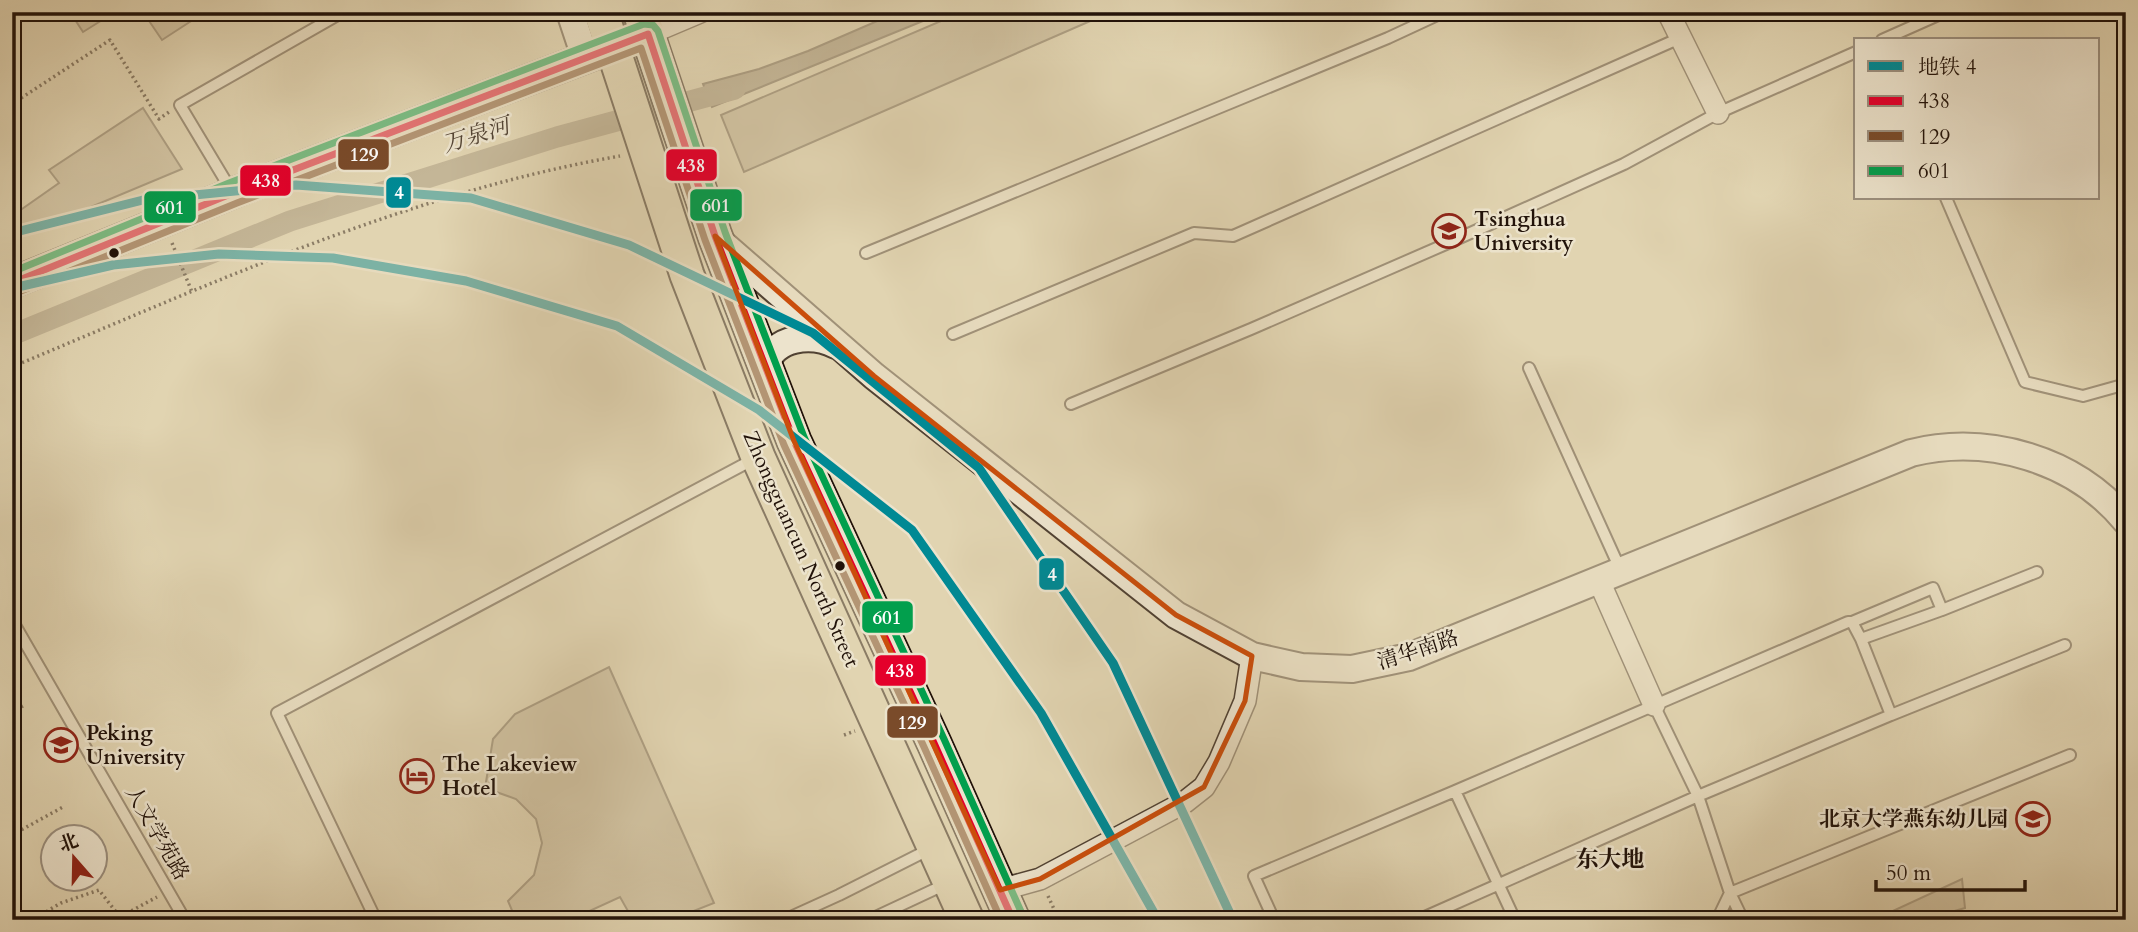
<svg xmlns="http://www.w3.org/2000/svg" width="2138" height="932" viewBox="0 0 2138 932" font-family="Cardo,'Noto Serif SC',serif">
	<rect width="100%" height="100%" fill="#e1d4b1"/>
	<filter id="stains"><feTurbulence type="fractalNoise" baseFrequency=".00286" numOctaves="4"/><feColorMatrix values="0 0 0 0 .2 0 0 0 0 .09 0 0 0 0 .02 0 0 0 .5 -.17"/></filter>
	<radialGradient id="worn" r=".72"><stop offset=".6" stop-color="#630" stop-opacity="0"/><stop offset="1" stop-color="#630" stop-opacity=".3"/></radialGradient>
	<!-- green -->
	<path fill="#c0b394" stroke="#70624e" stroke-width="2" d="M70,12H115L83,32Z
		M143,12H205L162,40Z
		M962,12H1111L744,172L721,115Z
		M143,108L182,169L12,240V216L59,183L49,170Z
		M609,667L714,903L671,920H633L620,897L570,920H516L508,901L534,875L542,843L536,819L516,799L485,788L493,739L515,714Z
		M1962,879L1965,908L1933,917L1931,920H1884L1882,916Z"/>
	<!-- water -->
	<path fill="#a09278" stroke="#6d5f4c" stroke-width="2" d="M898,12H945L712,107L703,84L759,69L808,51Z"/>
	<g fill="none" stroke-linecap="round" stroke-linejoin="round">
		<!-- canal -->
		<path stroke="#a09278" stroke-width="21" d="M12,335L290,221L557,137L735,89"/>
		<!-- service casing -->
		<g stroke="#514233" stroke-width="14">
			<path id="service" d="M1882,40L1945,12
				M231,190L180,105L343,12
				M1946,198L2025,382L2083,396L2126,384
				M866,253L1388,38L1444,12
				M953,334L1194,233L1233,236L1680,38
				M1529,368L1621,571
				M1071,404L1251,329L1446,244L1624,164L1718,113L1856,52
				M12,620L185,920
				M1852,622L1933,588L1942,610
				M1861,639L1942,610L2037,572
				M1891,715L2065,645
				M1455,791L1848,622H1852L1861,639L1891,715L1698,796L1654,705
				M1730,893L1743,920
				M376,920L277,713L756,458
				M784,920L839,895L932,848
				M869,920L946,884
				M1274,920L1254,876L1455,791L1515,920
				M1418,920L1698,796L1730,893L2070,755
				M1717,920L1730,893"/>
		</g>
		<!-- minor casing -->
		<g stroke="#514233" stroke-width="24">
			<path id="minor" d="M1668,12L1718,113
				M648,34L700,12
				M1599,581L1654,705
				M1000,890L1040,879L1185,802L1204,787L1219,762L1245,701L1252,656"/>
		</g>
		<!-- tertiary casing -->
		<g stroke="#514233" stroke-width="30">
			<path id="tertiary" d="M570,12L585,57
				M717,239L874,376L1176,615L1252,656L1301,667L1352,669L1409,657L1911,453C1988,434 2075,459 2126,521
				M765,367C773,336 812,333 836,345"/>
		</g>
		<!-- secondary casing -->
		<g stroke="#211209" stroke-width="33">
			<path id="secondary" d="M12,283L233,193L648,34"/>
		</g>
		<!-- primary casing -->
		<g stroke="#211209" stroke-width="37">
			<path id="primary" d="M601,12L687,275L758,457L967,920
				M640,12L715,236L794,441L934,743L1013,920"/>
		</g>
		<!-- path -->
		<path stroke="#211209" stroke-width="3.5" stroke-dasharray="2 3.5" stroke-linecap="butt" d="M12,104L110,40L159,119L169,112
			M172,243L192,292
			M12,367C210,284 408,193 620,156
			M12,712L23,706
			M844,735L855,731
			M12,835L63,807
			M1048,896L1059,920
			M32,920L61,903L99,890L120,917L157,897"/>
		<!-- service -->
		<use href="#service" stroke="#ece3cc" stroke-width="10"/>
		<!-- minor -->
		<use href="#minor" stroke="#ece3cc" stroke-width="21"/>
		<!-- tertiary -->
		<use href="#tertiary" stroke="#ece3cc" stroke-width="26"/>
		<!-- secondary -->
		<use href="#secondary" stroke="#ece3cc" stroke-width="30"/>
		<!-- primary -->
		<use href="#primary" stroke="#e1d4b1" stroke-width="33"/>
		<!-- bus-1 casing -->
		<g stroke="#ece3cc" stroke-width="12">
			<path id="bus-1" d="M12,283L233,193L648,34L715,236L794,441L934,743L1013,920"/>
		</g>
		<!-- bus-2 casing -->
		<g stroke="#ece3cc" stroke-width="12">
			<path id="bus-2" d="M16,293L237,203L641,48L705,240L784,445L924,747L1001,920"/>
		</g>
		<!-- bus-3 casing -->
		<g stroke="#ece3cc" stroke-width="12">
			<path id="bus-3" d="M12,272L229,183L644,24L653,25L658,31L725,232L804,437L944,739L1023,916"/>
		</g>
		<!-- bus-1 -->
		<use href="#bus-1" stroke="#e4002b" stroke-width="7"/>
		<!-- bus-2 -->
		<use href="#bus-2" stroke="#7a4b2a" stroke-width="7"/>
		<!-- bus-3 -->
		<use href="#bus-3" stroke="#029f4d" stroke-width="7"/>
		<!-- metro-1 casing -->
		<g stroke="#ece3cc" stroke-width="14">
			<path id="metro-1" d="M12,233L143,200L296,185L471,198L629,245L813,333L979,468L1113,663L1233,920
				M22,286L113,265L219,254L333,258L466,281L617,326L759,410L912,530L1041,713L1158,920"/>
		</g>
		<!-- metro-1 -->
		<use href="#metro-1" stroke="#008994" stroke-width="9"/>
	</g>
	<!-- marked area -->
	<path d="M0 0H2138V932H0ZM715,236L874,376L1176,615L1252,656L1245,701L1204,787L1040,879L1000,890L794,441Z" fill="#e1d4b1" fill-opacity=".55" fill-rule="evenodd"/>
	<path fill="none" stroke="#ca4e0c" stroke-width="5" stroke-linejoin="round" d="M715,236L874,376L1176,615L1252,656L1245,701L1204,787L1040,879L1000,890L794,441Z"/>
	<!-- icons -->
	<defs>
		<g id="university-ring" transform="scale(1.75)"><circle r="9.5" fill="#ece3cc" stroke="#8f2418" stroke-width="1.5"/><path d="M0-5L7-2L0 1L-7-2ZM-4 1L0 2.5L4 1V4Q0 6-4 4Z" fill="#8f2418"/></g>
		<g id="hotel-ring" transform="scale(1.75)"><circle r="9.5" fill="#ece3cc" stroke="#8f2418" stroke-width="1.5"/><path d="M-6-4.5h1.5V1H6V5H4.5V3h-9V5H-6ZM-4 0a1.8 1.8 0 1 1 3.6 0ZM.5 0V-2.5h3Q6-2.5 6 0Z" fill="#8f2418"/></g>
		<g id="school-ring" transform="scale(1.75)"><circle r="9.5" fill="#ece3cc" stroke="#8f2418" stroke-width="1.5"/><path d="M0-5L7-2L0 1L-7-2ZM-4 1L0 2.5L4 1V4Q0 6-4 4Z" fill="#8f2418"/></g>
	</defs>
	<g fill-rule="evenodd">
		<use href="#university-ring" x="1449" y="231"/>
		<use href="#university-ring" x="61" y="745"/>
		<use href="#hotel-ring" x="417" y="776"/>
		<use href="#school-ring" x="2033" y="819"/>
	</g>
	<!-- markers -->
	<g fill="#211209" stroke="#ece3cc" stroke-width="2.5">
		<circle cx="114" cy="253" r="6"/>
		<circle cx="840" cy="566" r="6"/>
	</g>
	<g text-anchor="middle" dominant-baseline="central" stroke-width="5" stroke-linejoin="round" paint-order="stroke">
		<!-- poi labels -->
		<g font-size="21" font-weight="bold" fill="#211209" stroke="#ece3cc" text-anchor="start">
			<text x="1474" y="219">Tsinghua<tspan x="1474" dy="24">University</tspan></text>
			<text x="86" y="733">Peking<tspan x="86" dy="24">University</tspan></text>
			<text x="442" y="764">The Lakeview<tspan x="442" dy="24">Hotel</tspan></text>
			<text x="2008" y="819" text-anchor="end">北京大学燕东幼儿园</text>
		</g>
		<!-- street labels -->
		<g font-size="21" fill="#211209" stroke="#ece3cc">
			<text transform="translate(801 549) rotate(66)">Zhongguancun North Street</text>
			<text transform="translate(1418 650) rotate(-18)">清华南路</text>
			<text transform="translate(157 833) rotate(60)">人文学苑路</text>
		</g>
		<!-- water labels -->
		<g font-size="23" font-style="italic" fill="#544535" stroke="#ece3cc">
			<text transform="translate(476 135) rotate(-17)">万泉河</text>
		</g>
		<!-- neighbourhood labels -->
		<g font-size="23" font-weight="bold" fill="#211209" stroke="#ece3cc">
			<text x="1610" y="859">东大地</text>
		</g>
	</g>
	<g stroke="#ece3cc" stroke-width="2.5">
		<rect x="337" y="138" width="53" height="33" rx="7" fill="#7a4b2a"/>
		<rect x="665" y="148" width="53" height="34" rx="7" fill="#e4002b"/>
		<rect x="239" y="164" width="53" height="33" rx="7" fill="#e4002b"/>
		<rect x="385" y="176" width="27" height="33" rx="7" fill="#008994"/>
		<rect x="689" y="188" width="54" height="34" rx="7" fill="#029f4d"/>
		<rect x="143" y="190" width="54" height="34" rx="7" fill="#029f4d"/>
		<rect x="1038" y="557" width="27" height="34" rx="7" fill="#008994"/>
		<rect x="861" y="600" width="53" height="34" rx="7" fill="#029f4d"/>
		<rect x="874" y="654" width="53" height="33" rx="7" fill="#e4002b"/>
		<rect x="886" y="705" width="53" height="34" rx="7" fill="#7a4b2a"/>
	</g>
	<g font-size="19" text-anchor="middle" font-weight="bold" fill="#fff">
		<text x="364" y="161">129</text>
		<text x="691" y="172">438</text>
		<text x="266" y="187">438</text>
		<text x="399" y="199">4</text>
		<text x="716" y="212">601</text>
		<text x="170" y="214">601</text>
		<text x="1052" y="581">4</text>
		<text x="887" y="624">601</text>
		<text x="900" y="677">438</text>
		<text x="912" y="729">129</text>
	</g>
	<!-- margin -->
	<rect width="2138" height="932" fill="none" stroke="#e1d4b1" stroke-width="42"/>
	<rect x="14" y="14" width="2110" height="904" fill="none" stroke="#211209" stroke-width="3.5"/>
	<rect x="21" y="21" width="2096" height="890" fill="none" stroke="#211209" stroke-width="2"/>
	<!-- legend -->
	<rect x="1854" y="38" width="245" height="161" fill="#ece3cc" stroke="#9b8f7e" stroke-width="2"/>
	<rect x="1868" y="61" width="35" height="10" fill="#008994" stroke="#9b8f7e" stroke-width="2"/>
	<text x="1918" y="74" font-size="21" fill="#211209">地铁 4</text>
	<rect x="1868" y="96" width="35" height="10" fill="#e4002b" stroke="#9b8f7e" stroke-width="2"/>
	<text x="1918" y="108" font-size="21" fill="#211209">438</text>
	<rect x="1868" y="131" width="35" height="10" fill="#7a4b2a" stroke="#9b8f7e" stroke-width="2"/>
	<text x="1918" y="144" font-size="21" fill="#211209">129</text>
	<rect x="1868" y="166" width="35" height="10" fill="#029f4d" stroke="#9b8f7e" stroke-width="2"/>
	<text x="1918" y="178" font-size="21" fill="#211209">601</text>
	<!-- north arrow -->
	<g transform="translate(74 858) rotate(340)"><circle r="33" fill="#ece3cc" stroke="#9b8f7e" stroke-width="2"/>
	<path d="M0-5L12 26L0 18L-12 26Z" fill="#8f2418"/>
	<text y="-10" font-size="19" font-weight="bold" text-anchor="middle" fill="#211209">北</text>
	</g>
	<!-- scale -->
	<path d="M1876 880v10h149v-10" fill="none" stroke="#211209" stroke-width="3.5"/>
	<text x="1886" y="880" font-size="21" fill="#211209" stroke="#ece3cc" stroke-width="5" paint-order="stroke">50 m</text>
	<rect width="100%" height="100%" filter="url(#stains)"/>
	<rect width="100%" height="100%" fill="url(#worn)"/>
</svg>
